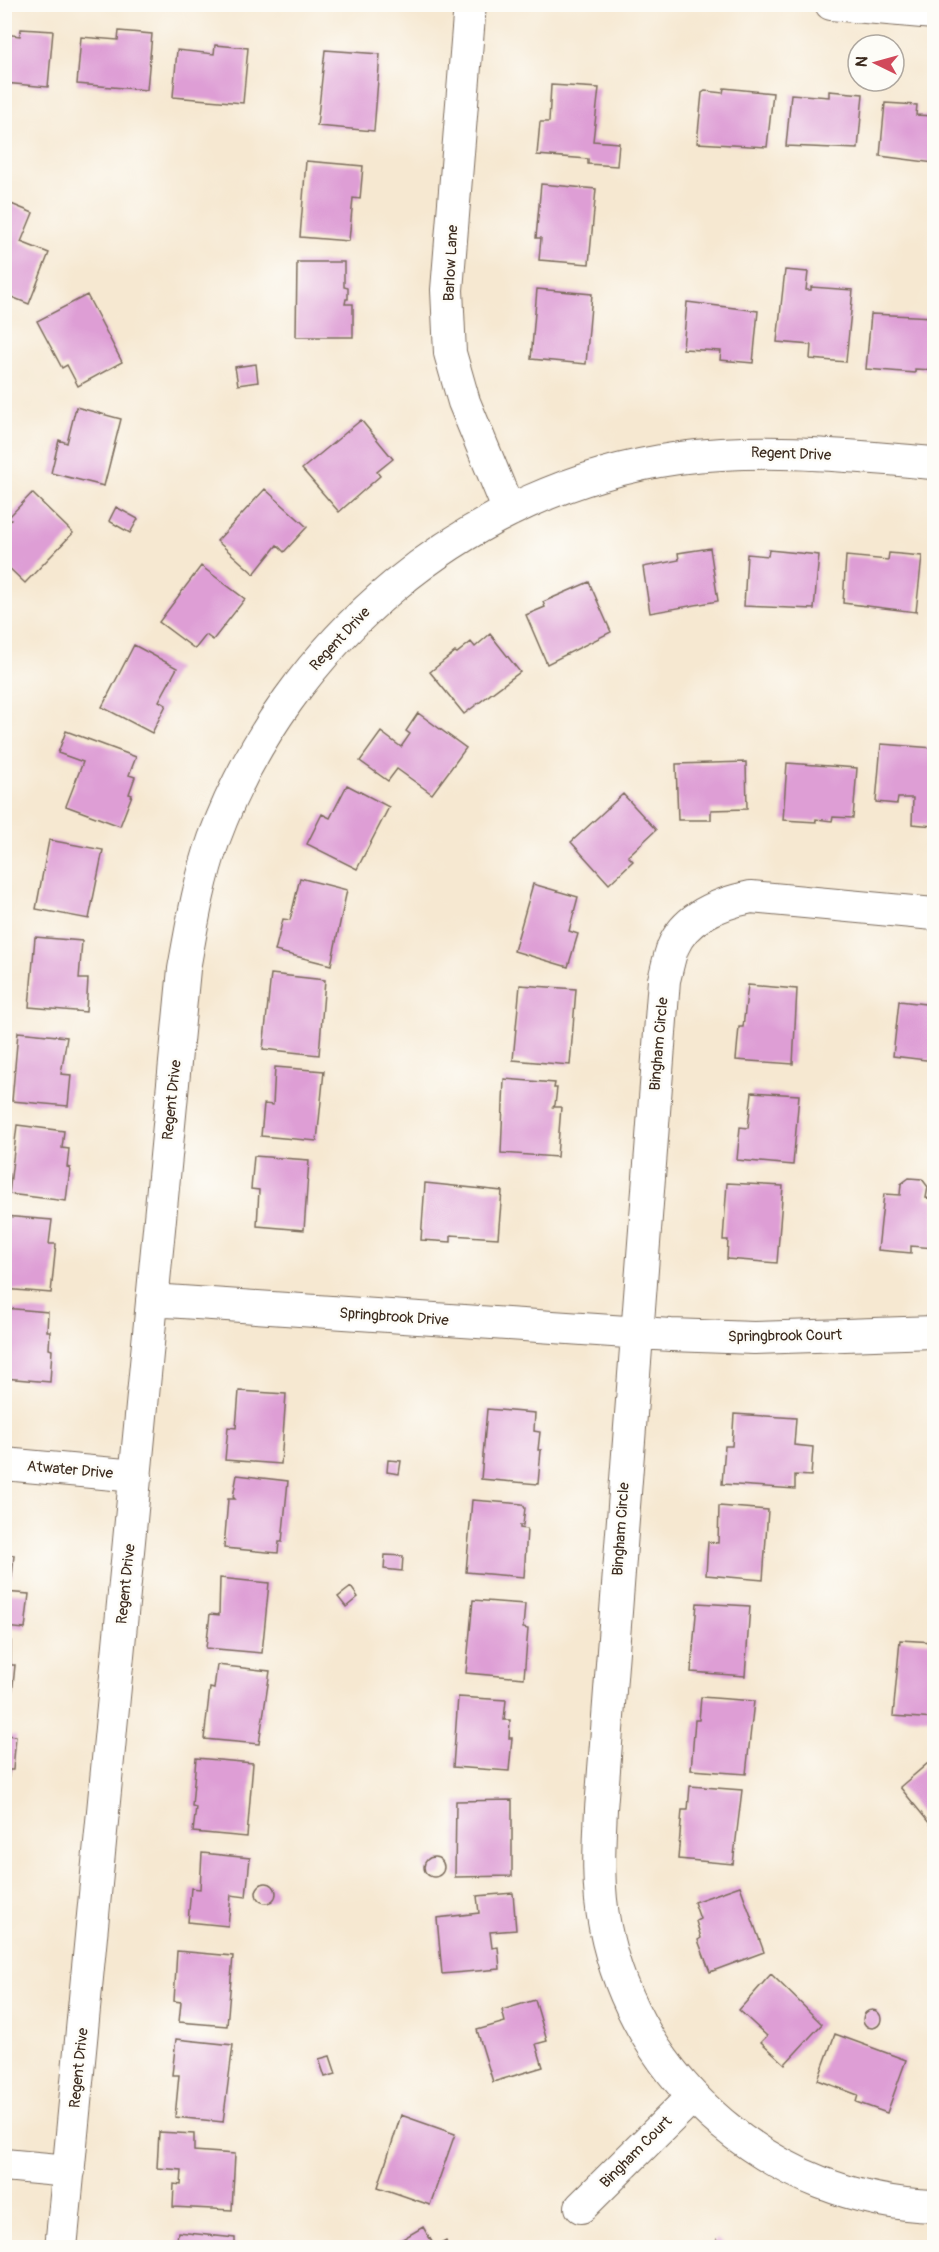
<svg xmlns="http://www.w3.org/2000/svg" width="939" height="2252" viewBox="0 0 939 2252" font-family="Pangolin,sans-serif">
	<rect width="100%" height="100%" fill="#fdfcf7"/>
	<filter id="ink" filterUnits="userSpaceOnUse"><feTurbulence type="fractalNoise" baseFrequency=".0167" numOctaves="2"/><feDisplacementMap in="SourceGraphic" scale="12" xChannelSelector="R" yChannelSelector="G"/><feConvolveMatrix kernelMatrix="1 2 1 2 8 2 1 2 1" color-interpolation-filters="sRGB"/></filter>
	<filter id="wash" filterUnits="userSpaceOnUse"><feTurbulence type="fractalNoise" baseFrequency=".008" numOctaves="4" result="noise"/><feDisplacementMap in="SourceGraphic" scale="24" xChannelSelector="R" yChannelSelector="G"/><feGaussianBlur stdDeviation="1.35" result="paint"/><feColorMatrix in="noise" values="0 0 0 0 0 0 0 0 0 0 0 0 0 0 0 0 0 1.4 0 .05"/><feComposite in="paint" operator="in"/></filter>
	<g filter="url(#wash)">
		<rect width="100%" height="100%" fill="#f6e8d1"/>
		<g id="blocks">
			<!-- building -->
			<path fill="#de9ed5" d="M21,29L53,31L48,87L4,83V34L20,36Z
				M119,31L152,34L147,90L77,84L81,37L118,40Z
				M215,45L248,48L243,103L173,97L177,50L214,54Z
				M325,50L380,54L374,131L317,126Z
				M551,85L599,88L593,141L619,143L617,166L588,164V159L537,155L540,122H549Z
				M724,88L773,93L767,147L697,143L702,93L705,91L723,93Z
				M829,91L863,94L858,149L786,146L791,94L829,97Z
				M885,103L917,105L916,115L934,116V163L880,156Z
				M306,161L363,166L360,199L353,198L349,241L300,237Z
				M541,184L596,189L589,264L539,260L541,238H536Z
				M4,201L33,213L21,242L49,253L29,304L4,294Z
				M297,262H344V287L348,288V299H346L345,304H353V337H296Z
				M785,270L808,272L806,290H811V287L853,290L846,362L810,359L811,345L777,342Z
				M537,289L592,294L586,364L531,359Z
				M87,295L122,362L78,386L67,365L62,368L37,321Z
				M687,302L758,311L753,363L720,360L721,351L683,349Z
				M871,314L934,317V370L915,369V373L866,369Z
				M256,364L258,382L238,385L235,367Z
				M76,407L121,419L104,486L51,473L59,440L67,443Z
				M361,420L393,459L377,472L380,476L339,512L302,469Z
				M265,489L307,527L284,552L277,545L254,574L217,541Z
				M32,493L73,533L25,583L5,564V527L11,520L8,518Z
				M116,507L138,519L130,533L109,521Z
				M710,548L718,601L650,613L643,567L679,560L678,553Z
				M769,550L819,555L814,609L744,606L747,554L768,556Z
				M889,553L922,556L916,612L843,603L846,556L888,560Z
				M201,566L245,599L213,640L206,635L195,649L159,622Z
				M589,582L611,632L547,664L526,615L545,607L543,602Z
				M490,634L520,672L464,714L430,672L455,652L457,653L471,642L475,647Z
				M134,645L177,668L159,701L166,705L152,733L102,707Z
				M418,713L466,748L432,794L397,769L388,781L360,761L381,732L401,747L410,734L406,731Z
				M66,731L136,757L129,775L135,777L129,794L132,795L120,826L66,806L83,762L58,753Z
				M881,744L934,748V826L912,824L913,798H898L897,804L876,802Z
				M746,762L747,809L711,810V820H678L676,764Z
				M787,763L857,768L853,818L833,817L832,821L816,819V822L783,820Z
				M347,785L389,807L357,869L307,844L322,814L330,818Z
				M623,794L656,830L628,856L633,861L609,884L571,842Z
				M49,840L103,850L89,919L36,909Z
				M300,878L347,890L331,965L275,951L283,919L290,920Z
				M533,884L578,897L569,931L578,934L568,967L514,951Z
				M35,937L82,941L79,979H88L86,1012L29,1007Z
				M271,974L325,980L319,1055L263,1049Z
				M520,985L576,989L570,1065L513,1060Z
				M748,985L797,989L793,1064L736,1060L739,1027H743Z
				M899,1001L934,1005V1061L893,1056Z
				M18,1032L67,1037L61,1074L71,1075L68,1106L12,1101Z
				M933,1066H934V1087L931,1086Z
				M275,1067L324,1071L317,1141L261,1136L264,1104L273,1105Z
				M504,1079L555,1083L554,1088H557L555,1105L553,1107H561L557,1157L501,1153Z
				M752,1092L799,1095L793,1165L737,1160L740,1127L748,1128Z
				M17,1125L64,1131L62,1148L69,1149L67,1167L70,1168L66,1201L9,1194Z
				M254,1156L309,1160L304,1230L257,1226L259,1190L251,1189Z
				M909,1178L922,1179L928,1187L926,1198L934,1199V1248L911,1246V1253L878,1250L884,1194L900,1195L901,1184Z
				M425,1183L502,1191L498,1238L451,1235V1242L421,1240Z
				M727,1183L783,1186L777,1263L727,1259L728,1240H723Z
				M4,1216L52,1220L49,1244H56L51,1293L4,1289Z
				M4,1308L48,1312L47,1331H50L49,1349L52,1350L50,1382L4,1378Z
				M239,1391L286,1394L281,1464L225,1460L228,1427L236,1428Z
				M487,1409L535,1413L534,1431L540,1432L538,1450H541L538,1484L481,1479Z
				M734,1414L796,1418L794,1445L813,1447L811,1476L795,1475V1489L722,1484L725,1446H732Z
				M388,1460L401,1461L399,1474L387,1472Z
				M237,1475L288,1481L282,1542H279L278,1553L224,1548L228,1499H235L233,1497Z
				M472,1500L522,1504L525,1508L523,1525H520V1528L527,1529L524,1577L466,1572Z
				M719,1506L768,1510L763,1580L706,1575L708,1542L718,1543Z
				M4,1554L14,1555L12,1577L4,1576Z
				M385,1555L403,1556L402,1571L384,1569Z
				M220,1578L269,1583L262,1653L206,1648L210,1614L219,1615Z
				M351,1587L358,1597L346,1607L338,1597Z
				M4,1592L29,1594L25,1629L4,1627Z
				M473,1600L525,1604L523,1628L528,1629L524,1678L466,1673Z
				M697,1603L750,1606L745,1676L691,1672Z
				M900,1640L934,1642V1719L893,1716Z
				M4,1641H11V1665H15L10,1715H4Z
				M217,1665L270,1671L259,1744L204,1739L210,1688L214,1689Z
				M458,1697L506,1700L504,1720H510L509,1738H512L509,1771L453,1767Z
				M701,1697L754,1701L746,1774L691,1770L695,1720H699Z
				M4,1735L16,1736L13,1770H9L8,1788L4,1787Z
				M196,1758L253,1763L247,1837L193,1832L196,1807L192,1806Z
				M934,1758V1829L900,1787Z
				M690,1786L742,1790L733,1864L678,1859L682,1810H688Z
				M512,1800V1876L455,1877L456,1801Z
				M202,1853L250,1858L246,1897L231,1895L228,1926L188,1922L191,1888L200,1889Z
				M424 1867a10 10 0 1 1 20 0a10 10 0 1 1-20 0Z
				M256 1893a10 10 0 1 1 20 0a10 10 0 1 1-20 0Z
				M740,1886L764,1952L710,1972L698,1940L701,1938L696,1921L700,1919L694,1902Z
				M513,1893L516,1930L490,1932L492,1948L498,1947L500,1969L442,1974L437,1918L479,1913L477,1896Z
				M177,1951L233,1956L227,2026L179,2022L181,2002L174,2001Z
				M771,1974L822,2024L785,2064L761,2042L767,2036L739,2010Z
				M535,2000L547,2041L536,2044L543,2067L493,2082L477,2030L505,2022L502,2010Z
				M863 2019a9 9 0 1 1 18 0a9 9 0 1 1-18 0Z
				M835,2034L906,2060L887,2113L856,2102L858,2095L818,2080Z
				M176,2039L233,2045L223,2122L175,2117L179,2075H172Z
				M330,2056L336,2074L325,2077L319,2059Z
				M932,2067H934V2122H932Z
				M401,2115L455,2134L430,2205L378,2187Z
				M159,2132L194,2134V2151L235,2154L232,2210L173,2207L174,2184L181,2185L182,2170L157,2168Z
				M423,2227L435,2247L446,2241L449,2248H387Z
				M178,2232L235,2238V2248H176Z
				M717,2239L727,2248H710Z"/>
		</g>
	</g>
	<g filter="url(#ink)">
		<use href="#blocks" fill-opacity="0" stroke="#7c6c5d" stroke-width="1.5"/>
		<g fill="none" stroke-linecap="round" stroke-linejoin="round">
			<!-- street casing -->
			<g stroke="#7c6c5d" stroke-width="34">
				<path id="street" d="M470,4L447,290L450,353L464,402L509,511
					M831,4L934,13
					M934,914L751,897C721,903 686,916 673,947C669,957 667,969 664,980L601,1809C599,1848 597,1888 605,1927C636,2084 776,2201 934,2206
					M152,1300L671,1335L754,1338L934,1332
					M4,1464L136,1476
					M4,2165L69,2171
					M581,2207L692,2097
					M61,2248L184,969C192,925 199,881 214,839C287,641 469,487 679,458C765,447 849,456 934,463"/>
			</g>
			<!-- street -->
			<use href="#street" stroke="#fff" stroke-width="32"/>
		</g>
	</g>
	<g text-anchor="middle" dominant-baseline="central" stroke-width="5" stroke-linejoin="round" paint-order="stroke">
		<!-- street labels -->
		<g font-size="15" fill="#3b2a1e" stroke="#fdfcf7">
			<text transform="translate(451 263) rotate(-87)">Barlow Lane</text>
			<text transform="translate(791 454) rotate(2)">Regent Drive</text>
			<text transform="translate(340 639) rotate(-47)">Regent Drive</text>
			<text transform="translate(659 1044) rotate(-85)">Bingham Circle</text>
			<text transform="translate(172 1100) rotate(-84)">Regent Drive</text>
			<text transform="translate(394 1317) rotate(4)">Springbrook Drive</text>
			<text transform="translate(785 1336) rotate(-1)">Springbrook Court</text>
			<text transform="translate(70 1470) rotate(5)">Atwater Drive</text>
			<text transform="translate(621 1529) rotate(-86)">Bingham Circle</text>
			<text transform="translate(126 1584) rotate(-84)">Regent Drive</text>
			<text transform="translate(79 2068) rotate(-84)">Regent Drive</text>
			<text transform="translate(636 2152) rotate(-45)">Bingham Court</text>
		</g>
	</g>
	<!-- margin -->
	<rect width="939" height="2252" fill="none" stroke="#fdfcf7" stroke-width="24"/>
	<!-- north arrow -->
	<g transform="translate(876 63) rotate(275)"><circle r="28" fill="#fdfcf7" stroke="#afa8a0" stroke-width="1.5"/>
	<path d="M0-4.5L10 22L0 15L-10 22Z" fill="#d1495b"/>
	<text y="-9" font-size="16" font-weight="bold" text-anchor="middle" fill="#3b2a1e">N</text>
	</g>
</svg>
